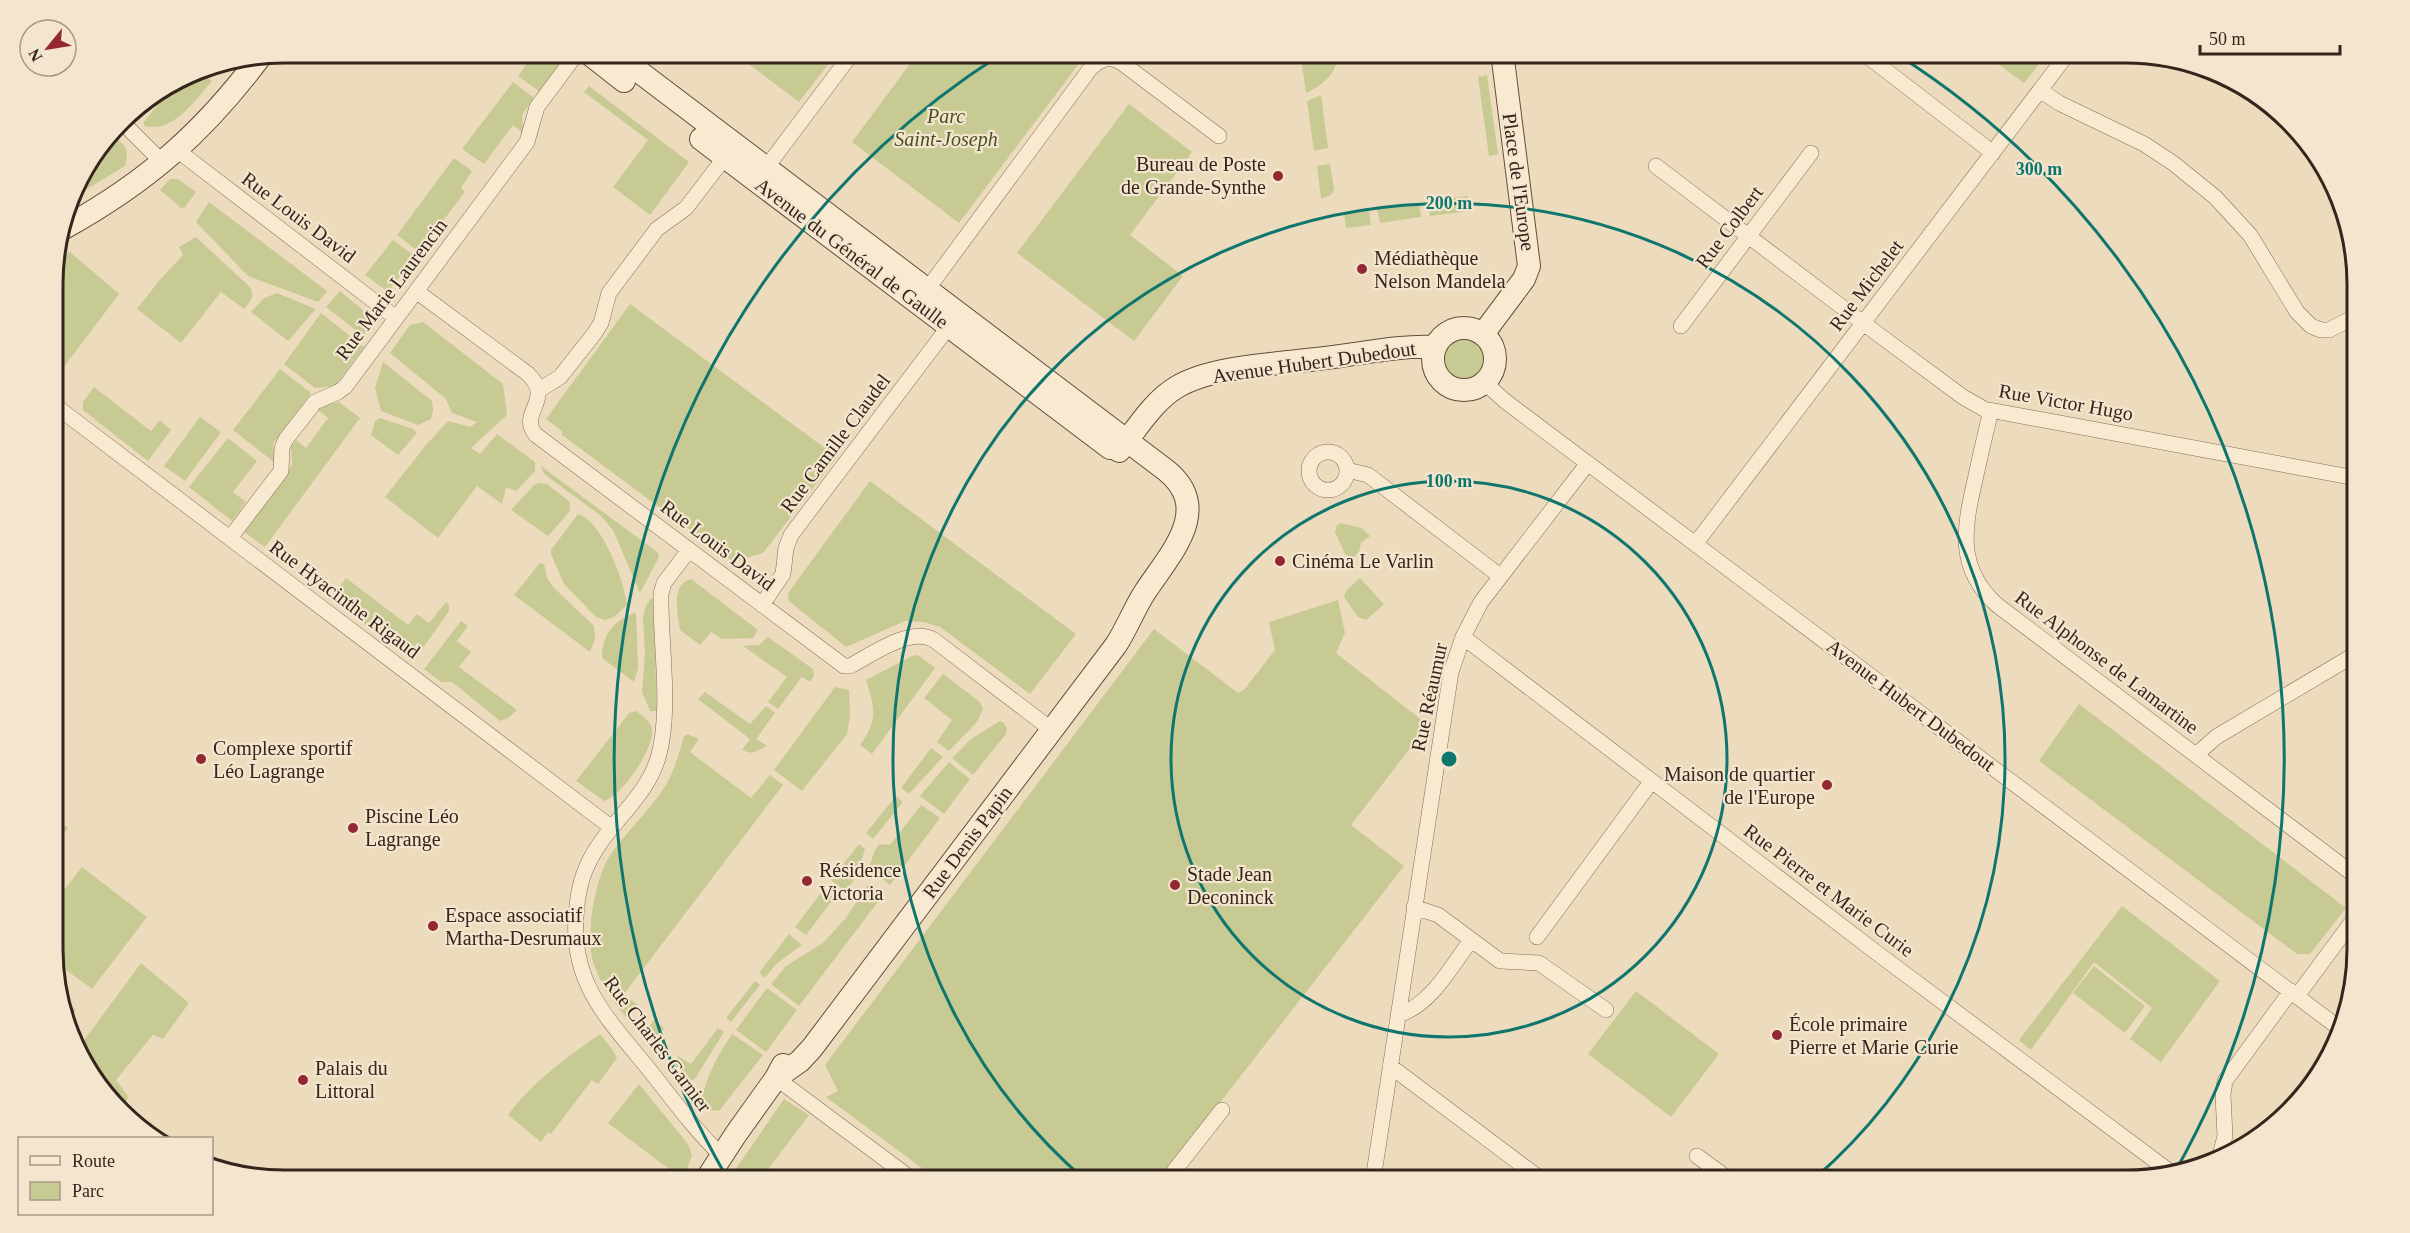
<svg xmlns="http://www.w3.org/2000/svg" width="2410" height="1233" viewBox="0 0 2410 1233" font-family="Georgia,serif">
	<rect width="100%" height="100%" fill="#eddbbe"/>
	<!-- green -->
	<path fill="#c8ca93" d="M534,53H544L560,64L540,92L518,76Z
		M734,53H837L799,102Z
		M918,53H1087L959,223L852,142Z
		M1338,53C1338,73 1323,85 1306,93L1301,58Z
		M1983,53H2048L2024,83Z
		M196,70L212,81C195,100 174,133 145,126L143,123L175,83Z
		M1487,75L1498,154L1489,156L1478,77Z
		M513,82L534,98L522,115L523,133L513,125L484,164L462,149Z
		M589,86L689,162L650,215L613,187L648,140L584,92Z
		M1321,95L1328,148L1314,151L1307,101Z
		M1129,104L1192,152L1130,235L1183,276L1134,341L1017,253Z
		M112,135C127,147 129,147 125,166L72,198L76,182Z
		M454,158L472,171L461,188L465,192L419,252L397,235Z
		M1330,164L1334,189L1331,195L1321,199L1317,166Z
		M170,179H178L196,192L185,207L181,208L160,190Z
		M1468,196L1470,211L1430,216L1428,201Z
		M209,202L327,291L318,302L248,276L196,222Z
		M1419,203L1421,217L1380,223L1377,209Z
		M1369,210L1371,225L1346,228L1344,213Z
		M196,237L250,287C255,297 251,301 244,309L221,292L181,343L137,309L158,282L183,255L179,247Z
		M393,240L415,256L388,292L365,275Z
		M70,252L119,294L60,372L53,370V269L56,259Z
		M340,291L370,316L371,324L363,336L326,307Z
		M277,293L316,309L288,341L251,312L264,298Z
		M630,304L837,457L763,553L733,562L562,435V431L546,419Z
		M321,313L364,347L335,386L315,388L284,364Z
		M423,322L503,384L507,415L471,448L480,454L497,434L535,462V471L516,491L506,487L502,504L477,486L438,538L385,497L426,445L448,421L470,427L477,422L452,413L446,399L390,353L410,325Z
		M1441 359a23 23 0 1 1 46 0a23 23 0 1 1-46 0Z
		M383,362L432,401L433,410L431,419L418,425L381,411L375,388Z
		M280,369L311,393L273,444L275,463L233,430Z
		M94,387L151,431L160,420L171,430L148,461L83,410V402Z
		M339,402L360,418L265,547L243,531L292,465L291,447L296,440L306,448L328,418L318,410L323,404Z
		M200,417L221,432L185,481L164,466Z
		M380,418L413,429L417,433L398,455L371,435L375,421Z
		M228,438L257,461L233,492L246,502L232,521L189,487Z
		M541,466L657,552L659,557L640,593L613,530L600,515L544,474Z
		M870,481L1076,634L1030,694L940,627L923,622L905,621L846,647L789,601L788,593Z
		M539,483L547,484L570,502V511L548,536L511,510L534,485Z
		M578,514C602,520 625,583 627,605L614,617L605,620L596,617L564,584L551,554V550Z
		M1341,523L1362,528L1370,536L1361,543L1359,552L1353,558L1345,554L1335,532L1337,525Z
		M540,563L544,564L547,578L553,587L594,626L595,639L590,652L514,595Z
		M346,578L408,625L417,614L429,623L446,602L449,605V611L414,661L336,602L334,594Z
		M1360,578L1384,604L1366,620L1358,617L1344,597L1346,591Z
		M691,579L758,630L753,638L722,639L711,632L700,645L680,630C678,614 670,585 691,579Z
		M653,598L657,711H650L642,692L645,653L643,618L645,608L650,599Z
		M1338,600L1345,633L1336,653L1428,725L1351,825L1404,866L1160,1180H938L826,1097L838,1091L825,1065L1154,629L1238,693L1244,690L1275,650L1269,622Z
		M634,613L636,614L638,668L634,682L602,658C603,634 611,623 634,613Z
		M461,621L468,626L457,641L471,652L459,667L517,710L508,718L500,721L452,682H441L424,669Z
		M768,637L813,669L814,676L810,682L802,677L778,709L768,702L787,677L743,646L759,645Z
		M918,655L935,668L872,754L860,745C878,721 875,708 866,680L912,656Z
		M943,674L980,702L983,709L977,722L949,751L937,742L952,720L924,698Z
		M835,687L849,690L850,715L847,734L802,791L774,770Z
		M705,692L750,724L766,706L775,713L756,739L767,746L752,753L742,750L750,739L698,699Z
		M2079,704L2346,908L2310,954H2297L2039,761Z
		M636,711C643,716 650,721 652,729C655,748 622,796 604,801L576,781L623,721L629,713Z
		M1000,721L1003,722L1007,728L1006,734L973,775L952,758L971,739Z
		M688,734L699,739L690,752L751,798L770,775L783,785L624,994L639,1006L629,1017L625,1016C613,1001 601,984 594,965C585,940 594,882 608,859C625,831 659,803 671,775C677,762 680,749 684,736Z
		M931,748L943,757L909,794L901,788Z
		M949,762L970,779L944,814L920,796Z
		M896,796L903,802L873,839L866,833Z
		M921,805L940,818L890,885L869,869L874,852L879,844L890,845Z
		M54,817L68,828L54,846Z
		M859,844L865,849L857,875L846,892L831,880Z
		M82,867L147,917L92,989L54,961V903Z
		M868,885L883,895L799,1006L771,984L786,966L823,943L845,919Z
		M824,889L834,898L806,935L795,927Z
		M2122,906L2220,981L2161,1062L2130,1039L2152,1008L2094,962L2031,1050L2019,1040Z
		M789,934L802,945L776,964L765,978L759,973Z
		M141,963L189,1003L163,1039L153,1035L116,1080L128,1096L124,1109L100,1089L77,1050Z
		M2094,966L2145,1006L2125,1033L2073,993Z
		M755,981L760,985L731,1022L726,1018Z
		M767,988L797,1010L766,1052L736,1030Z
		M1636,991L1719,1054L1671,1117L1588,1054Z
		M59,997L76,1010L66,1023Z
		M654,1020L664,1028L653,1044L648,1045L643,1036Z
		M718,1028L724,1032L696,1077L684,1087L670,1069L678,1056L691,1064Z
		M600,1034L612,1049L617,1058L598,1084L592,1080L551,1134L548,1132L541,1142L508,1115C533,1081 566,1058 600,1034Z
		M732,1034L763,1055L719,1111L705,1109L701,1105C705,1077 717,1057 732,1034Z
		M639,1084L688,1144L692,1155L683,1180H661L669,1169L608,1123Z
		M784,1099L809,1115L760,1180H737L739,1176L733,1173Z"/>
	<g fill="none" stroke-linecap="round" stroke-linejoin="round">
		<!-- street casing -->
		<g stroke="#856c57" stroke-width="16">
			<path id="street" d="M1862,52L1993,153
				M2040,90L2059,103L2144,144L2173,163L2215,197L2250,235L2297,312L2311,326L2321,330H2329L2356,316
				M122,122L163,163
				M177,150L396,318
				M1656,166L1863,323L1963,397L1984,409L2356,478
				M766,168L853,52
				M416,291L528,374C555,400 517,413 536,435L844,666H850C871,655 911,626 934,640L1052,730
				M923,295L1090,69C1100,59 1110,55 1122,63L1219,136
				M1681,326L1811,153
				M1484,382L1505,401L2339,1028
				M539,390L560,377L594,334L601,323L609,293L657,229L686,208L729,152
				M53,404L612,828
				M1991,411C1985,434 1980,457 1975,480C1964,528 1956,568 1997,605L2357,877
				M1309 471a19 19 0 1 1 38 0a19 19 0 1 1-38 0Z
				M1347,470L1368,475L1500,576
				M230,538L281,471L282,448L286,439L315,402L338,392L345,387L527,142L537,107L578,52
				M1696,543L2069,52
				M689,550L664,583L661,594C660,645 672,710 658,758C646,799 605,826 588,864C580,880 577,899 576,917C571,986 611,1022 651,1072C673,1100 695,1130 721,1155
				M762,605L783,574L786,548L791,535L953,321
				M1463,637L1877,953L2173,1174
				M2196,755L2216,737L2354,655
				M1414,907L1438,915L1500,961L1539,963L1606,1010
				M1537,937L1651,782
				M2297,996L2357,915
				M1398,1015C1431,1005 1451,967 1471,940
				M1390,1066L1542,1180
				M776,1078L913,1180
				M1697,1156L1730,1180
				M2219,1159L2225,1136L2223,1095L2225,1081L2291,991
				M1167,1180L1222,1110
				M1373,1180L1451,672L1463,637L1481,602L1588,463"/>
		</g>
		<!-- secondary casing -->
		<g stroke="#664d3b" stroke-width="24">
			<path id="secondary" d="M587,52L624,81
				M613,52L1167,471C1214,510 1169,555 1145,592C1134,609 1127,628 1116,645L812,1048L800,1061L776,1078
				M701,139L1110,448
				M64,228C147,182 203,133 260,57
				M1433 359a31 31 0 1 1 62 0a31 31 0 1 1-62 0Z
				M1483,334L1524,279L1529,266L1502,52
				M1119,451C1136,430 1153,401 1177,387C1214,365 1282,364 1325,358C1361,354 1399,345 1435,347
				M706,1180L736,1134L776,1078L783,1065"/>
		</g>
		<!-- street -->
		<use href="#street" stroke="#f8e9d1" stroke-width="15"/>
		<!-- secondary -->
		<use href="#secondary" stroke="#f8e9d1" stroke-width="22"/>
	</g>
	<!-- distance rings -->
	<g fill="none" stroke="#0f766e" stroke-width="3">
		<circle cx="1449" cy="759" r="278"/>
		<path d="M1084 1179A556 556 0 1 1 1814 1179"/>
		<path d="M726 1176A835 835 0 0 1 1000 55M1898 55A835 835 0 0 1 2176 1170"/>
	</g>
	<!-- markers -->
	<g fill="#932832" stroke="#f4e6ce" stroke-width="2">
		<circle cx="1278" cy="176" r="6"/>
		<circle cx="1362" cy="269" r="6"/>
		<circle cx="1280" cy="561" r="6"/>
		<circle cx="201" cy="759" r="6"/>
		<circle cx="1827" cy="785" r="6"/>
		<circle cx="353" cy="828" r="6"/>
		<circle cx="807" cy="881" r="6"/>
		<circle cx="1175" cy="885" r="6"/>
		<circle cx="433" cy="926" r="6"/>
		<circle cx="1777" cy="1035" r="6"/>
		<circle cx="303" cy="1080" r="6"/>
	</g>
	<g text-anchor="middle" dominant-baseline="central" stroke-width="4.5" stroke-linejoin="round" paint-order="stroke">
		<!-- park labels -->
		<g font-size="20" font-style="italic" fill="#485023" stroke="#f4e6ce">
			<text x="946" y="116">Parc<tspan x="946" dy="23">Saint-Joseph</tspan></text>
		</g>
		<!-- poi labels -->
		<g font-size="20" fill="#34261c" stroke="#f4e6ce" text-anchor="start">
			<text x="1266" y="164" text-anchor="end">Bureau de Poste<tspan x="1266" dy="23">de Grande-Synthe</tspan></text>
			<text x="1374" y="258">Médiathèque<tspan x="1374" dy="23">Nelson Mandela</tspan></text>
			<text x="1292" y="561">Cinéma Le Varlin</text>
			<text x="213" y="748">Complexe sportif<tspan x="213" dy="23">Léo Lagrange</tspan></text>
			<text x="1815" y="774" text-anchor="end">Maison de quartier<tspan x="1815" dy="23">de l'Europe</tspan></text>
			<text x="365" y="816">Piscine Léo<tspan x="365" dy="23">Lagrange</tspan></text>
			<text x="819" y="870">Résidence<tspan x="819" dy="23">Victoria</tspan></text>
			<text x="1187" y="874">Stade Jean<tspan x="1187" dy="23">Deconinck</tspan></text>
			<text x="445" y="915">Espace associatif<tspan x="445" dy="23">Martha-Desrumaux</tspan></text>
			<text x="1789" y="1024">École primaire<tspan x="1789" dy="23">Pierre et Marie Curie</tspan></text>
			<text x="315" y="1068">Palais du<tspan x="315" dy="23">Littoral</tspan></text>
		</g>
		<!-- street labels -->
		<g font-size="20" fill="#34261c" stroke="#f4e6ce">
			<text transform="translate(1519 182) rotate(82)">Place de l'Europe</text>
			<text transform="translate(299 217) rotate(37)">Rue Louis David</text>
			<text transform="translate(1729 227) rotate(-53)">Rue Colbert</text>
			<text transform="translate(852 253) rotate(37)">Avenue du Général de Gaulle</text>
			<text transform="translate(1866 285) rotate(-53)">Rue Michelet</text>
			<text transform="translate(391 289) rotate(-53)">Rue Marie Laurencin</text>
			<text transform="translate(1314 362) rotate(-8)">Avenue Hubert Dubedout</text>
			<text transform="translate(2066 402) rotate(10)">Rue Victor Hugo</text>
			<text transform="translate(835 443) rotate(-53)">Rue Camille Claudel</text>
			<text transform="translate(718 545) rotate(37)">Rue Louis David</text>
			<text transform="translate(345 599) rotate(37)">Rue Hyacinthe Rigaud</text>
			<text transform="translate(2107 662) rotate(37)">Rue Alphonse de Lamartine</text>
			<text transform="translate(1429 697) rotate(-78)">Rue Réaumur</text>
			<text transform="translate(1911 705) rotate(37)">Avenue Hubert Dubedout</text>
			<text transform="translate(967 842) rotate(-53)">Rue Denis Papin</text>
			<text transform="translate(1829 890) rotate(37)">Rue Pierre et Marie Curie</text>
			<text transform="translate(658 1044) rotate(53)">Rue Charles Garnier</text>
		</g>
	</g>
	<!-- crop -->
	<path d="M0 0H2410V1233H0ZM284 63H2126A221 221 0 0 1 2347 284V949A221 221 0 0 1 2126 1170H284A221 221 0 0 1 63 949V284A221 221 0 0 1 284 63Z" fill="#f4e6ce" fill-rule="evenodd"/>
	<path fill="none" stroke="#34261c" stroke-width="3" d="M284 63H2126A221 221 0 0 1 2347 284V949A221 221 0 0 1 2126 1170H284A221 221 0 0 1 63 949V284A221 221 0 0 1 284 63Z"/>
	<circle cx="1449" cy="759" r="9" fill="#0f766e" stroke="#f4e6ce" stroke-width="3"/>
	<g font-size="18" text-anchor="middle" font-weight="bold" fill="#0f766e" stroke="#f4e6ce" stroke-width="4.5" stroke-linejoin="round" paint-order="stroke">
		<text x="2039" y="175">300 m</text>
		<text x="1449" y="209">200 m</text>
		<text x="1449" y="487">100 m</text>
	</g>
	<!-- legend -->
	<rect x="18" y="1137" width="195" height="78" fill="#f4e6ce" stroke="#a79987" stroke-width="1.5"/>
	<rect x="30" y="1156" width="30" height="9" fill="#f8e9d1" stroke="#a79987" stroke-width="1.5"/>
	<text x="72" y="1167" font-size="18" fill="#34261c">Route</text>
	<rect x="30" y="1182" width="30" height="18" fill="#c8ca93" stroke="#a79987" stroke-width="1.5"/>
	<text x="72" y="1197" font-size="18" fill="#34261c">Parc</text>
	<!-- north arrow -->
	<g transform="translate(48 48) rotate(240)"><circle r="28" fill="#f4e6ce" stroke="#a79987" stroke-width="1.5"/>
	<path d="M0-4.5L10 22L0 15L-10 22Z" fill="#932832"/>
	<text y="-9" font-size="16" font-weight="bold" text-anchor="middle" fill="#34261c">N</text>
	</g>
	<!-- scale -->
	<path d="M2200 45v9h140v-9" fill="none" stroke="#34261c" stroke-width="3"/>
	<text x="2209" y="45" font-size="18" fill="#34261c" stroke="#f4e6ce" stroke-width="4.5" paint-order="stroke">50 m</text>
</svg>
